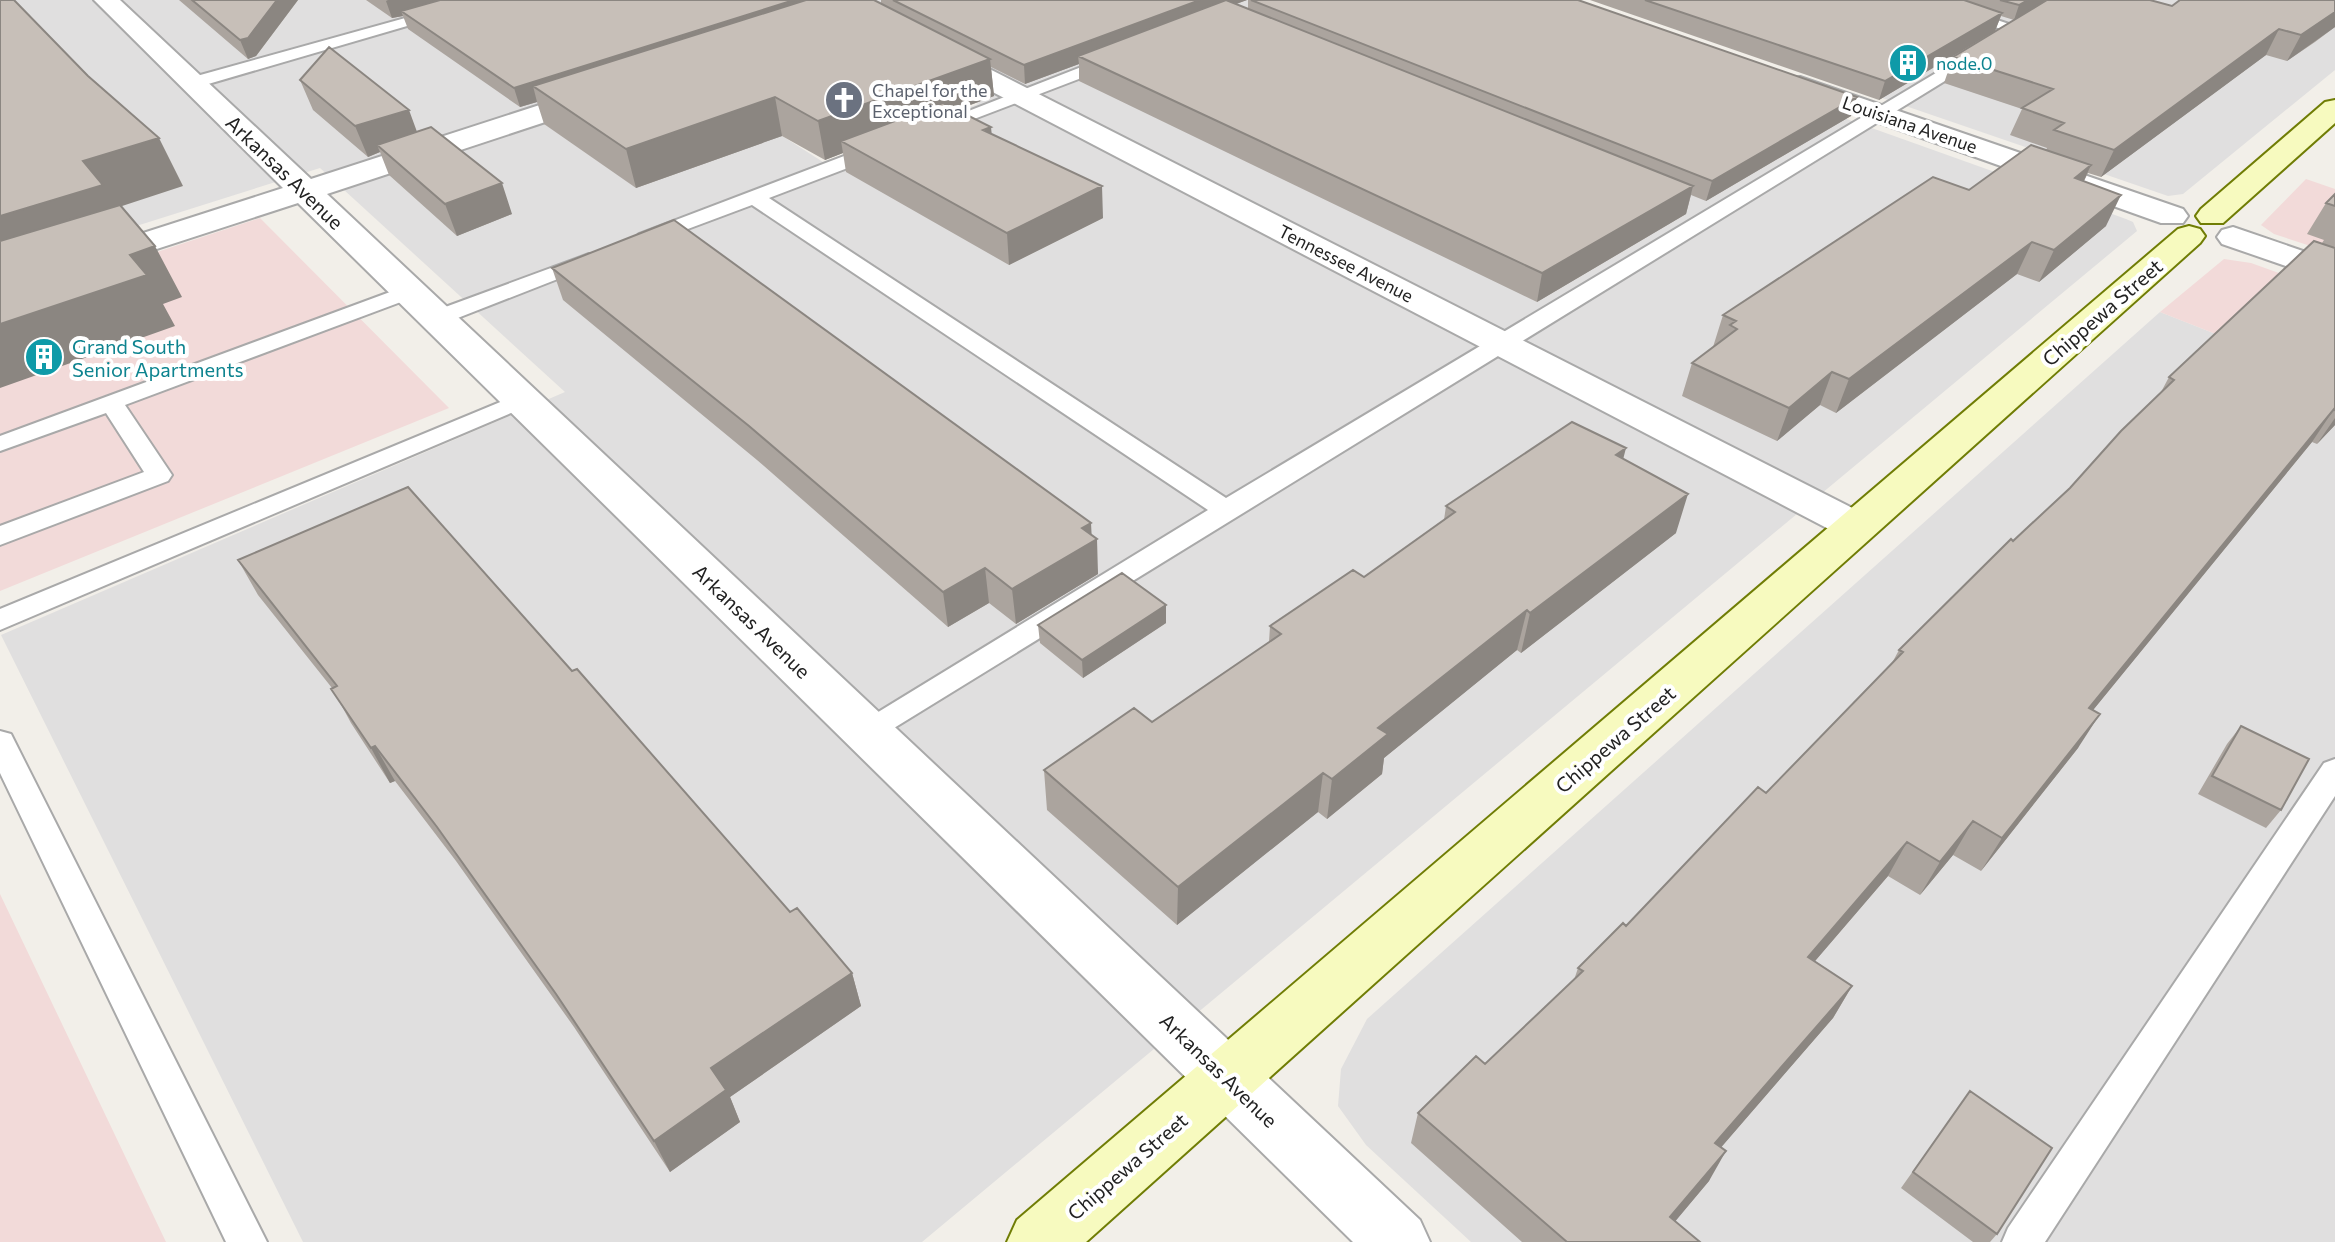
<svg xmlns="http://www.w3.org/2000/svg" width="2335" height="1242" viewBox="0 0 2335 1242" font-family="Commissioner,sans-serif">
	<rect width="100%" height="100%" fill="#f2efe9"/>
	<!-- residential -->
	<path fill="#e0dfdf" fill-rule="evenodd" d="M0,0H1514L2126,219L2133,222L2137,231L922,1242H303L1,635L565,392L320,168L0,269ZM848,33L978,104L823,162L693,79Z
		M1597,0H2249L2335,23V70L2183,194L2168,196Z
		M2160,312L2335,381V1242H1471L1366,1145L1338,1106L1341,1069L1367,1019Z"/>
	<!-- commercial -->
	<path fill="#f2dad9" d="M2306,179L2335,189V254L2274,234L2261,225Z
		M260,218L449,408L0,591V304Z
		M2224,259L2251,263L2335,293V381L2160,312Z
		M0,894L166,1242H0Z"/>
	<g fill="none" stroke-linecap="round" stroke-linejoin="round">
		<!-- lane casing -->
		<g stroke="#a9a9a9" stroke-width="4">
			<path id="lane" d="M470,0H496L198,87H186L183,83L186,79Z
				M1912,0H1937L2024,29L2010,32Z
				M1981,46L1987,47V55L868,744L857,741L853,733L857,725L1208,510L752,205L653,242H639L636,238L639,234L873,145H887V153L769,198L1226,498Z
				M1112,55L1120,60L1118,64L940,132L934,133L925,128Z
				M589,254L596,256L599,260L596,264L445,323H429L426,318L429,313Z
				M409,285L420,291L417,296L125,405L172,475L168,481L0,545V526L144,472L106,413L0,451V436Z
				M522,393L534,400L530,405L0,630V609Z
				M0,731L11,734L15,742L267,1242H226L0,773Z
				M2335,759V796L2045,1242H2002L2008,1228L2324,763Z"/>
		</g>
		<!-- street casing -->
		<g stroke="#a9a9a9" stroke-width="4">
			<path id="street" d="M94,0H120L311,179L589,89H609L613,95L609,101L327,194L1420,1220L1430,1242H1353L298,203L0,300V279L283,188Z
				M823,0H854L1872,518L1878,527L1872,536L1857,540L1842,536L826,5Z
				M1800,77L2183,209L2188,216L2183,223H2161L1790,91L1786,85L1790,79Z
				M2233,227L2335,262V283L2222,244L2217,237L2222,230Z"/>
		</g>
		<!-- secondary casing -->
		<g stroke="#707d05" stroke-width="4">
			<path id="secondary" d="M2335,100V123L2223,223H2201L2196,216L2201,209L2325,102Z
				M2189,226L2200,229L2205,236L2200,243L1086,1242H1007L1017,1220L2178,229Z"/>
		</g>
		<!-- lane -->
		<use href="#lane" fill="#fff" fill-rule="evenodd"/>
		<!-- street -->
		<use href="#street" fill="#fff" fill-rule="evenodd"/>
		<!-- secondary -->
		<use href="#secondary" fill="#f7fabf" fill-rule="evenodd"/>
	</g>
	<!-- wall -->
	<path fill="#aba49e" d="M179,0H298L256,56L248,59Z
		M366,0H874L881,4V0H1247L1235,4L1248,9V0H1578L1851,116L1706,201L1691,195L1686,214L1537,302L1079,81V64L1025,84L991,67L994,96L957,110L992,134L1103,218L1009,265L846,172L843,153L825,160L782,136L636,188L544,124L537,102L520,107L408,29L403,16L392,18Z
		M1590,0H2046L2014,20L2001,16L1995,31L1879,100Z
		M2335,0V27L2315,42L2287,61L2266,55L2101,177L2088,173L2084,181L2106,226L2039,282L2017,274L1836,413L1820,405L1777,441L1682,396L1692,363L1713,347L1723,315L1969,190L2046,150L2047,148L2010,135L2022,109L1944,83L1953,57L2172,6Z
		M300,80L417,132L512,214L457,236L389,175L380,152L368,157L313,110Z
		M2335,194V425L2317,444L2312,442L2093,710L2078,748L1981,871L1953,855L1920,895L1888,876L1815,961L1852,986L1833,1018L1721,1147L1709,1181L1675,1221L1700,1242H1522L1411,1143L1418,1113L1485,1064L1574,980L1578,968L1626,926L1766,793L1892,663L1899,650L2070,488L2160,394L2169,377L2322,243L2324,240L2307,234L2326,203Z
		M552,268L1092,535L1098,574L1016,624L989,603L948,627L757,460L563,300Z
		M1623,459L1676,533L1521,653L1517,650L1384,758L1382,774L1327,819L1318,812L1177,925L1047,810L1044,770L1152,722L1269,642L1270,626L1364,577L1444,520L1446,506Z
		M238,560L572,671L790,912L852,973L861,1006L730,1097L740,1122L670,1172L574,1027L456,861L395,781L390,783L351,723L332,688L258,595Z
		M1166,623L1083,678L1040,643L1038,625Z
		M2241,726L2281,810L2266,828L2198,794L2227,744Z
		M1970,1091L1997,1234L1990,1242H1973L1901,1188Z"/>
	<!-- shaded-wall -->
	<path fill="#8b8681" d="M277,0H298L256,56L248,59L240,40Z
		M388,0H459L401,11L403,16L392,18L386,1Z
		M794,0H827L533,86L537,102L520,107L514,88Z
		M1200,0H1247L1088,60L1078,56L1079,64L1025,84L1024,65Z
		M2028,0H2046L2014,20L2019,5Z
		M2335,12V27L2287,61L2301,35Z
		M2002,13L1995,31L1879,100L1885,81Z
		M2279,29L2266,55L2101,177L2114,150Z
		M990,59L994,96L854,149L841,141L843,153L825,160L818,121Z
		M775,97L782,136L636,188L626,149Z
		M1857,97L1851,116L1706,201L1712,181Z
		M409,110L420,140L377,145L380,152L368,157L355,126Z
		M991,127L994,157L983,130Z
		M159,138L183,186L116,208L0,276V216L83,161Z
		M2091,165L2077,196L2075,178Z
		M502,183L512,214L457,236L445,204Z
		M1102,186L1103,218L1009,265L1007,233Z
		M1693,186L1686,214L1537,302L1542,273Z
		M2121,195L2106,226L2039,282L2054,250Z
		M2032,242L2017,274L1836,413L1849,379Z
		M155,246L182,297L163,304L175,326L0,388V324L130,255Z
		M1832,372L1820,405L1777,441L1789,408Z
		M2334,409L2312,442L2067,742L2089,708Z
		M2335,418V425L2317,444Z
		M1626,448L1616,487V455Z
		M1688,494L1676,533L1521,653L1530,613Z
		M1091,523L1092,542L1097,539L1098,574L1016,624L1012,589L1082,528Z
		M985,568L989,603L948,627L943,592Z
		M1166,605V623L1083,678L1082,660Z
		M1527,610L1517,650L1384,758L1382,774L1327,819L1332,779L1378,728Z
		M2100,714L2078,748L1981,871L2002,838Z
		M375,746L395,781L390,783L371,748Z
		M1323,773L1318,812L1177,925L1178,887Z
		M1973,821L1953,855L1920,895L1940,862Z
		M1907,842L1888,876L1791,989L1808,957Z
		M852,973L861,1006L730,1097L740,1122L670,1172L654,1141L711,1068Z
		M1852,986L1833,1018L1699,1173L1715,1143Z
		M1726,1151L1709,1181L1658,1242L1670,1217Z"/>
	<!-- building -->
	<path fill="#c7bfb8" stroke="#8b8681" stroke-width="2" d="M0,0H14L88,76L159,138L83,161L103,185L0,216Z
		M192,0H277L248,38L240,40Z
		M440,0H794L514,88L401,11Z
		M806,0H874L990,59L818,121L775,97L626,149L533,86Z
		M893,0H1200L1024,65Z
		M1226,0L1693,186L1542,273L1078,56Z
		M1251,0H1578L1857,97L1712,181Z
		M1645,0H1964L2002,13L1885,81Z
		M2000,0H2028L2019,5Z
		M2047,0H2150L2172,6L2180,0H2335V12L2301,35L2279,29L2114,150L2054,130L2064,123L2022,108L2053,89L1953,57Z
		M329,47L409,110L355,126L300,80Z
		M943,103L991,127L983,130L1102,186L1007,233L841,141Z
		M431,127L502,183L445,204L377,145Z
		M2031,145L2091,165L2075,178L2121,195L2054,250L2032,242L1849,379L1832,372L1789,408L1692,363L1737,329L1730,325L1736,321L1723,315L1933,177L1969,190Z
		M2335,194V206L2326,203Z
		M120,205L155,246L130,255L147,275L0,324V241Z
		M674,220L1091,523L1082,528L1097,539L1012,589L985,568L943,592L749,426L552,268Z
		M2314,241L2335,248V410L2334,409L2089,708L2100,714L2002,838L1973,821L1940,862L1907,842L1808,957L1852,986L1715,1143L1726,1151L1670,1217L1700,1242H1567L1418,1113L1476,1056L1485,1064L1583,971L1578,968L1623,923L1626,926L1758,787L1766,793L1903,652L1899,650L2011,539L2013,541L2070,488L2121,431L2174,380L2169,377Z
		M1572,422L1626,448L1616,455L1688,494L1530,613L1527,610L1378,728L1388,734L1332,779L1323,773L1178,887L1044,770L1134,708L1152,722L1281,634L1270,626L1353,570L1364,577L1455,512L1446,506Z
		M408,487L572,671L577,669L790,912L797,908L852,973L711,1068L726,1090L654,1141L556,994L437,827L375,746L371,748L331,689L337,686L238,560Z
		M1122,573L1166,605L1082,660L1038,625Z
		M2241,726L2309,759L2281,810L2212,776Z
		M1970,1091L2052,1148L1997,1234L1913,1172Z"/>
	<!-- icons -->
	<defs>
		<g id="building-disc" transform="scale(2)"><circle r="9.5" fill="#0f9aa8" stroke="#fff"/><path d="M-4-6H4V6H1V3H-1V6H-4ZM-2.5-4.3h1.7v1.8h-1.7ZM.8-4.3h1.7v1.8H.8ZM-2.5-1h1.7V.8h-1.7ZM.8-1h1.7V.8H.8Z" fill="#fff"/></g>
		<g id="church-disc" transform="scale(2)"><circle r="9.5" fill="#6b7280" stroke="#fff"/><path d="M-1.2-6h2.4v3.5h3.3v2.4h-3.3V6h-2.4V-.1h-3.3v-2.4h3.3Z" fill="#fff"/></g>
	</defs>
	<g fill-rule="evenodd">
		<use href="#building-disc" x="1908" y="63"/>
		<use href="#church-disc" x="844" y="100"/>
		<use href="#building-disc" x="44" y="357"/>
	</g>
	<g text-anchor="middle" dominant-baseline="central" stroke-width="8" stroke-linejoin="round" paint-order="stroke">
		<!-- far-culture labels -->
		<g font-size="18" fill="#0d838f" stroke="#fff" text-anchor="start">
			<text x="1936" y="63">node.0</text>
		</g>
		<!-- far-worship labels -->
		<g font-size="18" fill="#5b616d" stroke="#fff" text-anchor="start">
			<text x="872" y="90">Chapel for the<tspan x="872" dy="21">Exceptional</tspan></text>
		</g>
		<!-- far-street labels -->
		<g font-size="18" fill="#222" stroke="#fff">
			<text transform="translate(1910 124) rotate(19)">Louisiana Avenue</text>
			<text transform="translate(1346 263) rotate(27)">Tennessee Avenue</text>
		</g>
		<!-- street labels -->
		<g font-size="20" fill="#222" stroke="#fff">
			<text transform="translate(285 172) rotate(44)">Arkansas Avenue</text>
			<text transform="translate(2102 312) rotate(-41)">Chippewa Street</text>
			<text transform="translate(752 621) rotate(44)">Arkansas Avenue</text>
			<text transform="translate(1615 739) rotate(-41)">Chippewa Street</text>
			<text transform="translate(1219 1070) rotate(44)">Arkansas Avenue</text>
			<text transform="translate(1127 1166) rotate(-41)">Chippewa Street</text>
		</g>
		<!-- culture labels -->
		<g font-size="20" fill="#0d838f" stroke="#fff" text-anchor="start">
			<text x="72" y="346">Grand South<tspan x="72" dy="23">Senior Apartments</tspan></text>
		</g>
	</g>
</svg>
